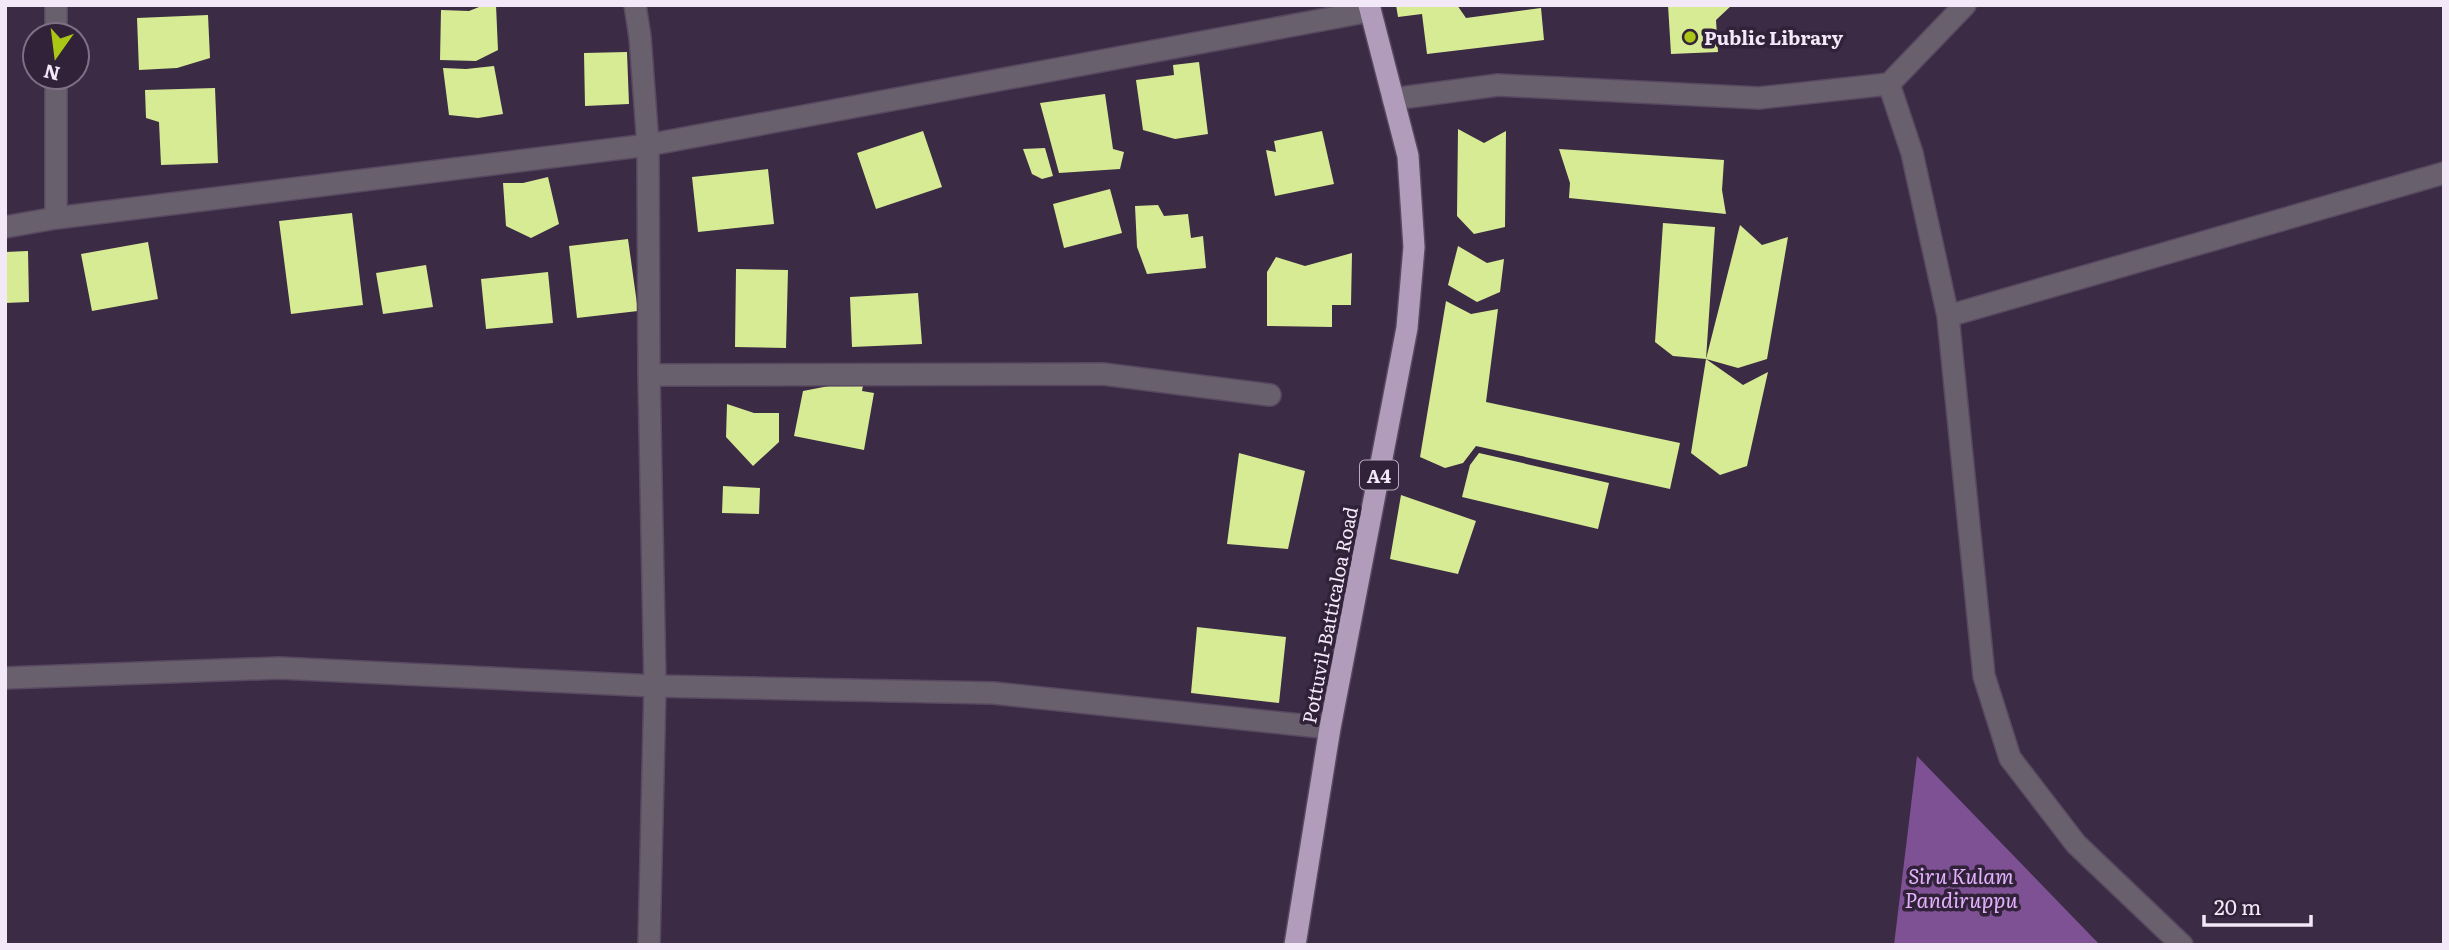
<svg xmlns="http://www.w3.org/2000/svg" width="2449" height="950" viewBox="0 0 2449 950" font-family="Literata,serif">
	<rect width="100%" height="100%" fill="#3b2b44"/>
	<!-- forest -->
	<path fill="#7d5193" d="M1917,756L2100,945H1894Z"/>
	<!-- building -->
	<path fill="#d7eb95" d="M484,5H496L498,50L476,61L440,60L441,10L469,11Z
		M1396,5H1457L1466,18L1541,8L1544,40L1427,54L1422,14L1398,17Z
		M1668,5H1732L1716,20L1718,52L1671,54Z
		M208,15L210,58L177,68L139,70L137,18Z
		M627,52L629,104L585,106L584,53Z
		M1199,62L1208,134L1175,139L1143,130L1136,80L1174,75L1173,65Z
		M494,66L503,114L478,118L449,115L443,68L466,69Z
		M215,88L218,163L161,165L159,122L146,118L145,90Z
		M1105,94L1113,149L1124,152L1120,169L1059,173L1040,103Z
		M1458,129L1484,143L1506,131L1505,227L1474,234L1457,216Z
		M923,131L942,187L876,209L857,153Z
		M1322,131L1334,184L1275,196L1266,150L1276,152L1274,141Z
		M1045,148L1053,176L1042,179L1032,174L1023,149Z
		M1559,149L1724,160L1722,190L1726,214L1569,198L1570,183Z
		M768,169L774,224L698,232L692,177Z
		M548,177L559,224L531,238L506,226L503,183H523Z
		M1110,189L1122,233L1064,248L1053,204Z
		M1158,205L1164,216L1188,214L1191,238L1203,236L1206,268L1147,274L1137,247L1135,206Z
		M352,213L363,305L291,314L279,221Z
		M1663,223L1715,227L1706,359L1673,356L1655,342Z
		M1740,225L1762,245L1788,237L1767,359L1738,368L1706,359Z
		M628,239L638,311L577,318L569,246Z
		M148,242L158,299L92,311L81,254Z
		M1458,246L1487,263L1504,259L1500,292L1477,302L1448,285Z
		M28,251L29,302L5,303V252Z
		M1352,253L1351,305H1332V327L1267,326V272L1276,257L1305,266Z
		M426,265L433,307L383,314L376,273Z
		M736,269L788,270L786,348L735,347Z
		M548,272L553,323L486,329L481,279Z
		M918,293L922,344L852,347L850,297Z
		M1446,301L1471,314L1498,309L1486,402L1680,443L1670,489L1476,446L1463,463L1445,468L1420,457Z
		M1706,359L1743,385L1768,372L1747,466L1720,475L1691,453Z
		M832,375L864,380L862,391L874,393L864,450L794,436L803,391L829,386Z
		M727,404L754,413H779V442L753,466L726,437Z
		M1239,453L1305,471L1288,549L1227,544Z
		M1479,453L1609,483L1598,529L1462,497L1470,465Z
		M723,486L760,488L759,514L722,513Z
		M1401,495L1476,521L1458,574L1390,559Z
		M1197,627L1286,637L1279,703L1191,693Z"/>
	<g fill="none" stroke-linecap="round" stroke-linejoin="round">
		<!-- minor casing -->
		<g stroke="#584961" stroke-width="24">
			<path id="minor" d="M56,5V35
				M635,5L640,37L648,145L649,375L655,686L649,945
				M1889,84L1965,5
				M1393,99L1498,85L1759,98L1889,84L1912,153L1948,316L1984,676L2010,758L2076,844L2182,945
				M56,218V77
				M5,227L56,218L648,145L1370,11
				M1948,316L2444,173
				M649,375L1103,374L1270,395
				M5,678L279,668L655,686L993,693L1330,728"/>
		</g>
		<!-- highway casing -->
		<g stroke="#584961" stroke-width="24">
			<path id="highway" d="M1295,945L1330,728L1407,328L1414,247L1408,156L1369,5"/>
		</g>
		<!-- minor -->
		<use href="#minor" stroke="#68606c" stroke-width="21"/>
		<!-- highway -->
		<use href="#highway" stroke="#b19dbb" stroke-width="21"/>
	</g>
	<!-- markers -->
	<circle fill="#abc614" stroke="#312139" stroke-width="2.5" cx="1690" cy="37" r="7"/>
	<g text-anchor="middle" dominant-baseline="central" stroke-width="7" stroke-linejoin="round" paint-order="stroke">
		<!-- shield labels -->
		<rect fill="#312139" stroke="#b8acbf" stroke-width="2" x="1360" y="460.5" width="38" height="29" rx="5"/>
		<g font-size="18" font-weight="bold" fill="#f2e8f8">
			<text x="1379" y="475">A4</text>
		</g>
		<!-- poi labels -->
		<g font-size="19" font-weight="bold" fill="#f2e8f8" stroke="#312139" text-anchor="start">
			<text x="1704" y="37">Public Library</text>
		</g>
		<!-- street labels -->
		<g font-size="19" fill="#f2e8f8" stroke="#312139">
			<text transform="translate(1329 615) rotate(-79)">Pottuvil-Batticaloa Road</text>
		</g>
		<!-- water labels -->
		<g font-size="21" font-style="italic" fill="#e3b2fc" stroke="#312139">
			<text x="1961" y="874">Siru Kulam<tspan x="1961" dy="24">Pandiruppu</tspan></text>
		</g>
	</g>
	<!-- border -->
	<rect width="2449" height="950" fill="none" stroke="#f2e8f8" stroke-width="14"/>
	<!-- north arrow -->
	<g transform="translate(56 56) rotate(194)"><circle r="33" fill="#312139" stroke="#7e7185" stroke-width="2"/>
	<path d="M0-5L12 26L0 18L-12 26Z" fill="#abc614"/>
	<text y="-10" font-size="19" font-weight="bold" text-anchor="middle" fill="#f2e8f8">N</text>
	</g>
	<!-- scale -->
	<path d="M2204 915v10h107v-10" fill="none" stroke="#f2e8f8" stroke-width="3.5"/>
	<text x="2214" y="915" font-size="21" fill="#f2e8f8" stroke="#312139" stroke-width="5" paint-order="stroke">20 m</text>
</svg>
